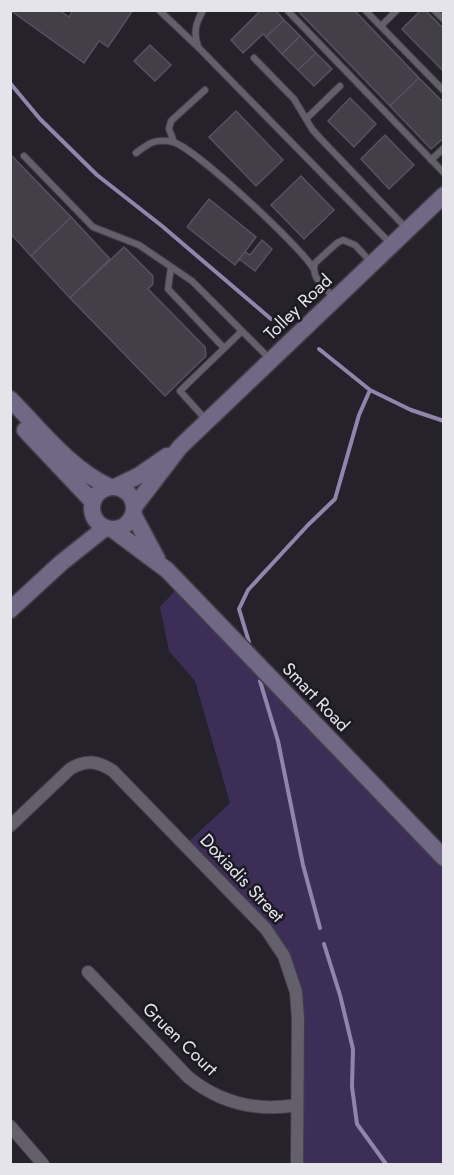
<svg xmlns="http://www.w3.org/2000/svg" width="454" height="1175" viewBox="0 0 454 1175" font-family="Jost,sans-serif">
	<rect width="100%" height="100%" fill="#25222c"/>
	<!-- green -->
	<path fill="#3d2e58" d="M181,584L443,858V1164H297V1008L278,946L185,845L230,803L195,681L169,651L160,607Z"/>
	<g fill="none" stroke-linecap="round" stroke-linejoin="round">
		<!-- stream -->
		<path stroke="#9185ac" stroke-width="4" d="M10,83L40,119L97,175L162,226L271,319
			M319,349L370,390L411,410L444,421
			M249,642L239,609L248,590L308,525L335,499L359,415L370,390
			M260,681L278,741L303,865L320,928
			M324,944L340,995L353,1049L352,1087L357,1124L386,1164"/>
	</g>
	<!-- building -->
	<path fill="#423f49" stroke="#56535e" stroke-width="1.5" d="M10,10H59L69,17L73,10H133L108,47L99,41L84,63Z
		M261,10H275L284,20L266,37L263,34L243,53L231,40Z
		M297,10H354L419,78L390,106Z
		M421,10H425L444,29V72L402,29Z
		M284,20L300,36L282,54L266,37Z
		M300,36L316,53L298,70L282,54Z
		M150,45L171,65L155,81L134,61Z
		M316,53L332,69L314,86L298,70Z
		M419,78L444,103V138L431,149L390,106Z
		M350,98L376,124L354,147L328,121Z
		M236,111L283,160L256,186L209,137Z
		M385,135L414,165L389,189L361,159Z
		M10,154L71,217L31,256L10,233Z
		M301,176L334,210L304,239L271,205Z
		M209,199L256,237L235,265L187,227Z
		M71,217L110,259L70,298L31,256Z
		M262,240L272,249L255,271L239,259L245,252L250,255Z
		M124,247L153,276V284L148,289L205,347L206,356L165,396L70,298Z"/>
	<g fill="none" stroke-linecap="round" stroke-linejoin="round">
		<!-- service casing -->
		<g stroke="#423f48" stroke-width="8">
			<path id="service" d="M159,10L198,47L391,244
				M287,10L444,173
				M365,10L444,91
				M434,10L444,20
				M381,26L397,10
				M198,46C193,32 196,23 203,10
				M254,58L294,99L312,129L319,137L407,229
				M307,118L340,86
				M174,142L169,129L171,121L205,90
				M136,153C149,143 156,138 173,142C195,148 301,247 313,268
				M24,156L93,227L139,245L192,281L271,360
				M431,160L444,148
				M171,267L168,289L224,348
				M335,298C326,289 310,278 315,263L337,243L343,240L355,245L371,262
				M207,421L180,391L242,331"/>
		</g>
		<!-- minor casing -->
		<g stroke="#423f48" stroke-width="14">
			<path id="minor" d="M10,826L70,769C86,759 98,761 113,771L266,929L284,956L296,992L298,1019L297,1164
				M88,972L188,1077C220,1103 256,1112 297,1105
				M10,1126L43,1164"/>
		</g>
		<!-- secondary casing -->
		<g stroke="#423f48" stroke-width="19">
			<path id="secondary" d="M10,399C41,430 70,469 110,487
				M25,430L93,502
				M115,487L138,476L167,456
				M92 508a21 21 0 1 1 42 0a21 21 0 1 1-42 0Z
				M134,507L180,447L444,195
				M133,514L157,559
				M112,529L167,570L444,858
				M10,610L61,563L105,528"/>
		</g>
		<!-- service -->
		<use href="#service" stroke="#63606b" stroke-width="6"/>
		<!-- minor -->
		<use href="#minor" stroke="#63606b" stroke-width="12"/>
		<!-- secondary -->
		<use href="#secondary" stroke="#706884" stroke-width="16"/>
	</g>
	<g text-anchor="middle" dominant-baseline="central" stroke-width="5" stroke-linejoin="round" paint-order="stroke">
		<!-- street labels -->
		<g font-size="18" fill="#e6e4eb" stroke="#1b1922">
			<text transform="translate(298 307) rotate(-44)">Tolley Road</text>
			<text transform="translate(316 697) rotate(46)">Smart Road</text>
			<text transform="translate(242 878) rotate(47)">Doxiadis Street</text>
			<text transform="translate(180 1039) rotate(44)">Gruen Court</text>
		</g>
	</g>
	<!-- border -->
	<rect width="454" height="1175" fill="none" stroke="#e6e4eb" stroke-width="24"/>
</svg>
